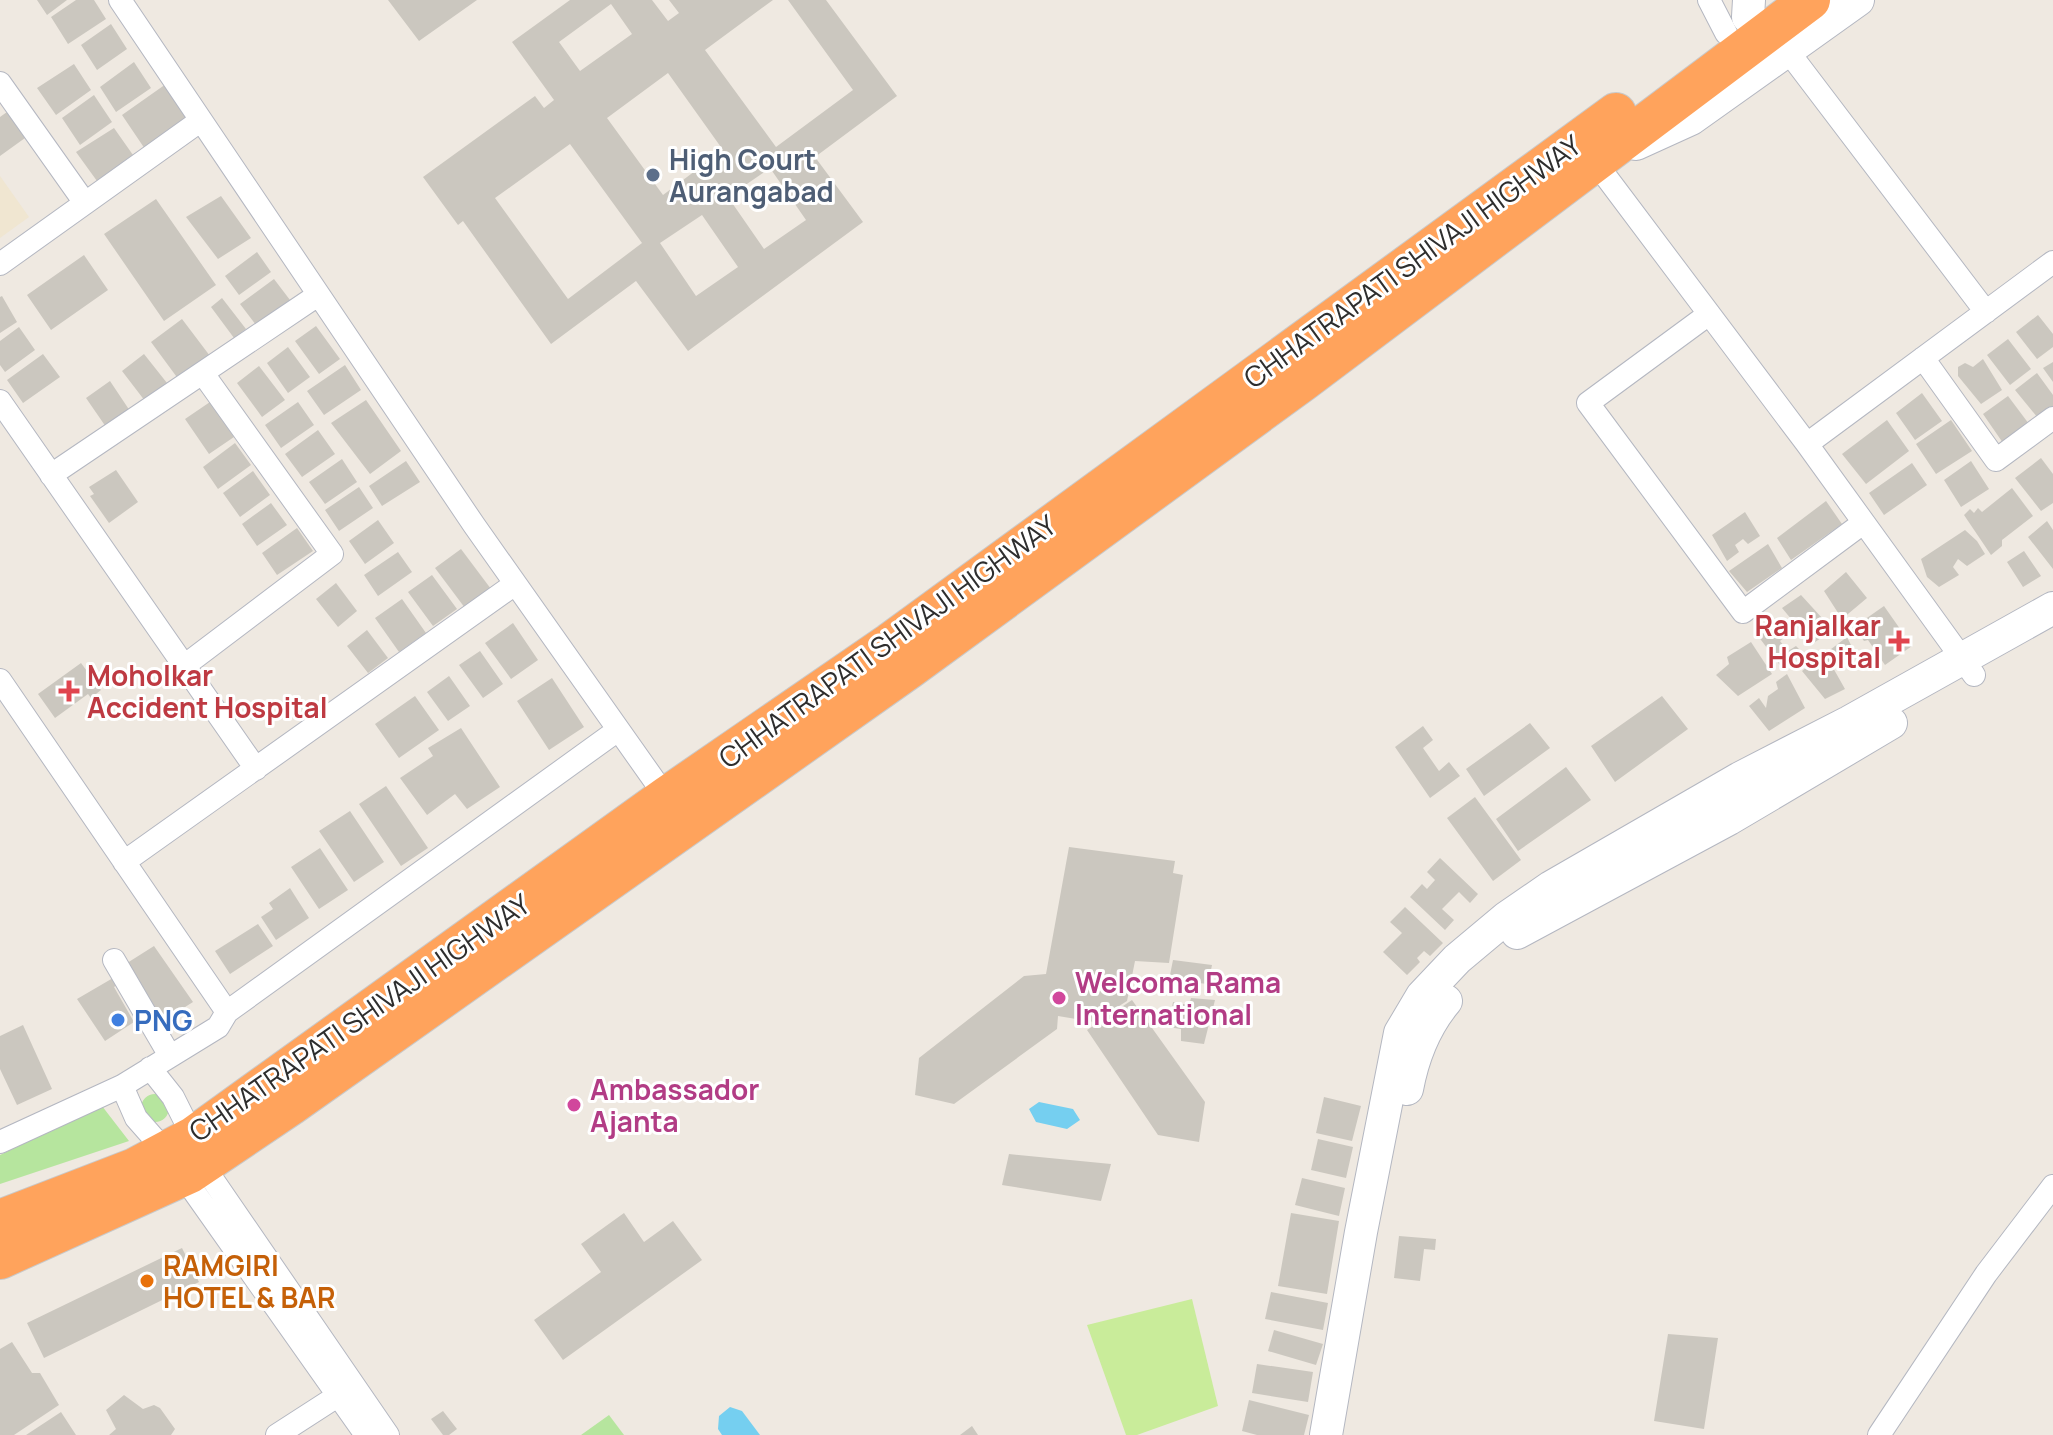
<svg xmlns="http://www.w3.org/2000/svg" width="2053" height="1435" viewBox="0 0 2053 1435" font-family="Manrope,sans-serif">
	<rect width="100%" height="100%" fill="#efe9e1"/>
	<!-- education -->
	<path fill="#f0e6d1" d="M0,176L29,217L0,238Z"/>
	<!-- green -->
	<path fill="#b6e59e" d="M141 1108a14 14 0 1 1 28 0a14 14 0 1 1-28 0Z
		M102,1106L129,1141L0,1184V1155Z
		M609,1415L624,1435H581Z"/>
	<!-- pitch -->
	<path fill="#c9ec9a" d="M1192,1299L1218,1406L1137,1435H1126L1087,1325Z"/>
	<!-- water -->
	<path fill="#75cff0" d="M1039,1102L1073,1109L1080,1120L1067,1129L1036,1122L1029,1109Z
		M730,1407L742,1411L760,1435H722L718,1429L719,1416Z"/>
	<!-- building -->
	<path fill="#cbc7bf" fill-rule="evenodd" d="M37,0H67L47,15Z
		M76,0H94L106,19L68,44L51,17Z
		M388,0H477L419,41Z
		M570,0H652L668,21L679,13L669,0H773L705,50L776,147L853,90L788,0H826L897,96L815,157L863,222L688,351L636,281L551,344L463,221L458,225L423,177L535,96L544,108L554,100L512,42ZM611,4L632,34L580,71L559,42ZM668,73L723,150L663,195L607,118ZM570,144L642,243L568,299L495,198ZM770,168L806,220L764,249L728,197ZM702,215L738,267L696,296L660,243Z
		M111,24L127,49L97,70L81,45Z
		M134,62L151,88L116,112L100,87Z
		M74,64L91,90L56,115L37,88Z
		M166,84L192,121L147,152L122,115Z
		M94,95L112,122L80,145L62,118Z
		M7,112L25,138L0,156V117Z
		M114,128L133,155L97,181L76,152Z
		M221,196L251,238L218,259L186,217Z
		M156,199L216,285L164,321L104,234Z
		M257,252L271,272L239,295L225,276Z
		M84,255L108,290L51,330L27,295Z
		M274,279L290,300L256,325L240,304Z
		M2,296L17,322L0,333V297Z
		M222,298L246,329L234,338L211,307Z
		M2038,315L2053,334V347L2037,359L2016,332Z
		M182,319L210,356L179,380L151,342Z
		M316,326L340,359L319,374L295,341Z
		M19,327L35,350L5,372L0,365V341Z
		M2008,339L2031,369L2010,385L1987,355Z
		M288,347L310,377L288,393L267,363Z
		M43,354L60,377L23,403L7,380Z
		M144,354L167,383L145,401L122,371Z
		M1983,359L2002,390L1981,404L1958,376V367L1965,363L1973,367Z
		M2053,362V382L2043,368Z
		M345,365L361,390L324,415L307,391Z
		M259,366L285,400L262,417L237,383Z
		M2037,373L2053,395V409L2038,418L2015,390Z
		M110,381L130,411L106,427L86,398Z
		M1922,393L1942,421L1915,440L1896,413Z
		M2008,396L2029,424L2003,443L1983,414Z
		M366,400L401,451L370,474L331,423Z
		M210,402L234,437L209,454L185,419Z
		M298,402L314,425L281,448L265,425Z
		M1887,420L1909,451L1866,484L1842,454Z
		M1951,420L1972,451L1936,474L1916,444Z
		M318,430L335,454L302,477L285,454Z
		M235,443L251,465L218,489L203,467Z
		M2041,458L2053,474V503L2041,511L2015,478Z
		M342,459L357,482L325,504L309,482Z
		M406,461L420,482L382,506L369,486Z
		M1971,461L1989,489L1961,507L1944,480Z
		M1912,463L1927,485L1884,515L1869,493Z
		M116,470L138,502L109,523L90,496L94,494L89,487Z
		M253,471L270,495L240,517L223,493Z
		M359,487L373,508L339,531L325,510Z
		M2012,488L2033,516L2002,540V546L1991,555L1964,515L1970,509L1974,513L1978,508L1982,512Z
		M1826,501L1842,524L1791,560L1777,538Z
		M271,503L287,525L257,546L242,524Z
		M1745,512L1760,536L1748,544L1743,539L1735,545L1739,552L1727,561L1712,535Z
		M378,520L394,543L365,564L349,541Z
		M2047,521L2053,530V569L2028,537Z
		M297,528L313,551L277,575L262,553Z
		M1965,530L1977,541L1985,554L1967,566L1958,559L1953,567L1959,575L1939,587L1927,577L1921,559Z
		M1768,544L1782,568L1747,592L1729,571Z
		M461,549L491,589L465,608L435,568Z
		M2024,551L2041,576L2023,587L2007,562Z
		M398,552L412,572L378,596L364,575Z
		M1846,572L1867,598L1842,619L1824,591Z
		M432,575L457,609L433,626L408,592Z
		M336,583L357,611L338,627L316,599Z
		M1801,595L1833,630L1812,644L1782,608Z
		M402,599L426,633L399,652L375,618Z
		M1884,606L1912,646L1885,665L1868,640L1864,641L1854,627Z
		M1781,618L1790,633L1780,641L1788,651L1796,646L1804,654L1782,668L1758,636Z
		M513,623L538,660L511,679L485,643Z
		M367,630L388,658L368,673L347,646Z
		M1847,637L1854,651L1832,666L1845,689L1825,699L1802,671Z
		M1751,642L1772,674L1738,696L1716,675L1729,664L1727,657Z
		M480,651L503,684L483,698L459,665Z
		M81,663L101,690L91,698L88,694L55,718L38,694Z
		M1787,674L1805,708L1769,731L1749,706L1759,698L1766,708L1768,696L1778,689L1776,682Z
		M449,676L470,706L448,721L427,692Z
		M552,678L584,727L549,750L517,701Z
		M415,696L439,730L399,758L375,724Z
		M1662,696L1688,729L1615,782L1591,746Z
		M1530,723L1550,748L1484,796L1466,769Z
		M1423,726L1433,740L1423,748L1439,771L1449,762L1460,776L1430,798L1395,747Z
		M461,728L500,787L467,809L455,794L427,815L400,778L433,756L428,748Z
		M1566,767L1591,800L1518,851L1496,819Z
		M386,786L428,848L401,866L359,804Z
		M1475,797L1521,860L1493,881L1447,818Z
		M350,811L384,862L354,882L319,831Z
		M1069,847L1175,861L1173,873L1183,875L1169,963L1135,961L1127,1001L1094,1022L1058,1016L1057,1029L954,1104L915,1095L919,1058L1024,976L1046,974Z
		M320,848L348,890L319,909L291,867Z
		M1440,858L1478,894L1470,903L1459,892L1442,909L1454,920L1445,930L1410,897L1422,884L1427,889L1435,880L1427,872Z
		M290,888L309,918L276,940L261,917L273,909L269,903Z
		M1405,907L1443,943L1430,956L1424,951L1417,958L1420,962L1407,975L1383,952L1402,933L1390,922Z
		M258,924L273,946L230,974L215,951Z
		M154,946L193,1002L163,1021L124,965Z
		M1173,960L1212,965L1208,984L1169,980Z
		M113,978L117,985L114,987L134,1022L105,1041L77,999Z
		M1191,998L1215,1000L1204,1044L1181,1041V1029L1168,1027L1173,1002L1189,1005Z
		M1132,1000L1205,1102L1199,1142L1158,1135L1087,1030Z
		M23,1025L52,1089L17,1105L0,1069V1036Z
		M1324,1097L1361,1106L1352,1141L1316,1133Z
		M1318,1139L1353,1147L1346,1178L1311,1170Z
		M1009,1154L1111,1164L1101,1201L1002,1185Z
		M1302,1178L1345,1188L1339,1216L1295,1205Z
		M624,1213L644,1242L673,1221L702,1260L563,1360L534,1320L601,1272L581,1244Z
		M1291,1213L1339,1221L1327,1294L1278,1286Z
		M1399,1236L1436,1239L1435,1250L1424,1249L1420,1281L1394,1278Z
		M182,1248L199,1282L44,1358L27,1323Z
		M1271,1292L1328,1303L1323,1330L1265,1319Z
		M1274,1330L1323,1344L1316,1365L1268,1351Z
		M1668,1334L1718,1338L1704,1429L1654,1421Z
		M12,1342L32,1373H40L59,1405L14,1435H0V1349Z
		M1257,1364L1313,1372L1308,1402L1252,1393Z
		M124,1395L143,1409L154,1405L160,1408L175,1429L171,1435H109L116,1429L106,1410Z
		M1249,1400L1309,1415L1304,1435H1257L1242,1431Z
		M443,1411L457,1429L449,1435H443L431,1419Z
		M61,1412L76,1435H26Z
		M972,1426L978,1435H960Z"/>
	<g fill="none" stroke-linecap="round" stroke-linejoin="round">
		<!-- street casing -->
		<g stroke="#b4b7c1" stroke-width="24">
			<path id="street" d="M120,0L474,525L671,804
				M1709,0L1726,33
				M1787,50L1986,312
				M0,83L85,203
				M1595,162L1807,444L1974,675
				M0,264L200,121
				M1709,314L1588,403L1743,612L1863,523
				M1923,358L1996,460L2053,418
				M0,401L256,769
				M1807,444L2053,262
				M51,475L318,295
				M184,666L332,554L204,375
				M0,680L227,1012
				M124,862L515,584
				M114,960L170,1056
				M150,1068L173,1097L193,1137
				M122,1086L136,1118L166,1152
				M0,1142L122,1086L218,1027L227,1012L618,730
				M202,1164L388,1435
				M183,1176L366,1435
				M277,1435L339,1395
				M1879,1435L1986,1274L2053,1186"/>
		</g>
		<!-- secondary casing -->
		<g stroke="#b4b7c1" stroke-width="34">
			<path id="secondary" d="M1748,17L1749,0
				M1636,144L1691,119L1858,0
				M1517,933L1729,819L1891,723
				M1407,1089C1413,1057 1425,1026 1446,1001
				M1326,1435L1361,1232L1400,1033L1422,996L1457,959L1506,918L1551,887L1740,778L1849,722L2053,608"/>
		</g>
		<!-- highway casing -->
		<g stroke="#c9c9c9" stroke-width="42">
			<path id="highway" d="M0,1220L135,1168L193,1137L666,797L890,643L1616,113
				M0,1259L190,1173L291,1105L910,668L1303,381L1810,0"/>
		</g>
		<!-- street -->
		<use href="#street" stroke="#fff" stroke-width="22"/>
		<!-- secondary -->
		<use href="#secondary" stroke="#fff" stroke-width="32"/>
		<!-- highway -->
		<use href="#highway" stroke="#ffa35c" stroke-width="40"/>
	</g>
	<!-- markers -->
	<circle fill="#5c6f8a" stroke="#fff" stroke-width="3" cx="653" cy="175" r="8"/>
	<g fill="#e0444e" stroke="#fff" stroke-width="3">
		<path d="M1895 629h8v8h8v8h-8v8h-8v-8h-8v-8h8z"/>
		<path d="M65 679h8v8h8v8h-8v8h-8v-8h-8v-8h8z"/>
	</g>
	<g fill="#d1479c" stroke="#fff" stroke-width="3">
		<circle cx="1059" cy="998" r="8"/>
		<circle cx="574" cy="1105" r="8"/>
	</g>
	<circle fill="#3f7fe0" stroke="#fff" stroke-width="3" cx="118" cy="1020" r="8"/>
	<circle fill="#e8710a" stroke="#fff" stroke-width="3" cx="147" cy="1281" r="8"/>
	<g text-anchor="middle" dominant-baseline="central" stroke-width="6" stroke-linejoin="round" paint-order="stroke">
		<!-- service labels -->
		<g font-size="28" font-weight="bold" fill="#4e5e75" stroke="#fff" text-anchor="start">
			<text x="669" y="159">High Court<tspan x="669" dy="32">Aurangabad</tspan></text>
		</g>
		<!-- street labels -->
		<g font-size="28" fill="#2e2e2e" stroke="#fff">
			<text transform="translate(1412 261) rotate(-36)">CHHATRAPATI SHIVAJI HIGHWAY</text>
			<text transform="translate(887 641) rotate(-36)">CHHATRAPATI SHIVAJI HIGHWAY</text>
			<text transform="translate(359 1017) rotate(-35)">CHHATRAPATI SHIVAJI HIGHWAY</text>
		</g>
		<!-- health labels -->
		<g font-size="28" font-weight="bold" fill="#be3a42" stroke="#fff" text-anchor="end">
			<text x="1881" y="625">Ranjalkar<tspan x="1881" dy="32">Hospital</tspan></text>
			<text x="87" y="675" text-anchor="start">Moholkar<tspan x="87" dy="32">Accident Hospital</tspan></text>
		</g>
		<!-- hotel labels -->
		<g font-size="28" font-weight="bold" fill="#b23c85" stroke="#fff" text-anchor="start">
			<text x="1075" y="982">Welcoma Rama<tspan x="1075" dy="32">International</tspan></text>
			<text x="590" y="1089">Ambassador<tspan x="590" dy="32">Ajanta</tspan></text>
		</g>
		<!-- shop labels -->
		<g font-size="28" font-weight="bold" fill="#366cbe" stroke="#fff" text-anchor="start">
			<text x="134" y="1020">PNG</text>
		</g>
		<!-- food labels -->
		<g font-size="28" font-weight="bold" fill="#c56008" stroke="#fff" text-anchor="start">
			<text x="163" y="1265">RAMGIRI<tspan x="163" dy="32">HOTEL &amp; BAR</tspan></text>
		</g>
	</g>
</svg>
